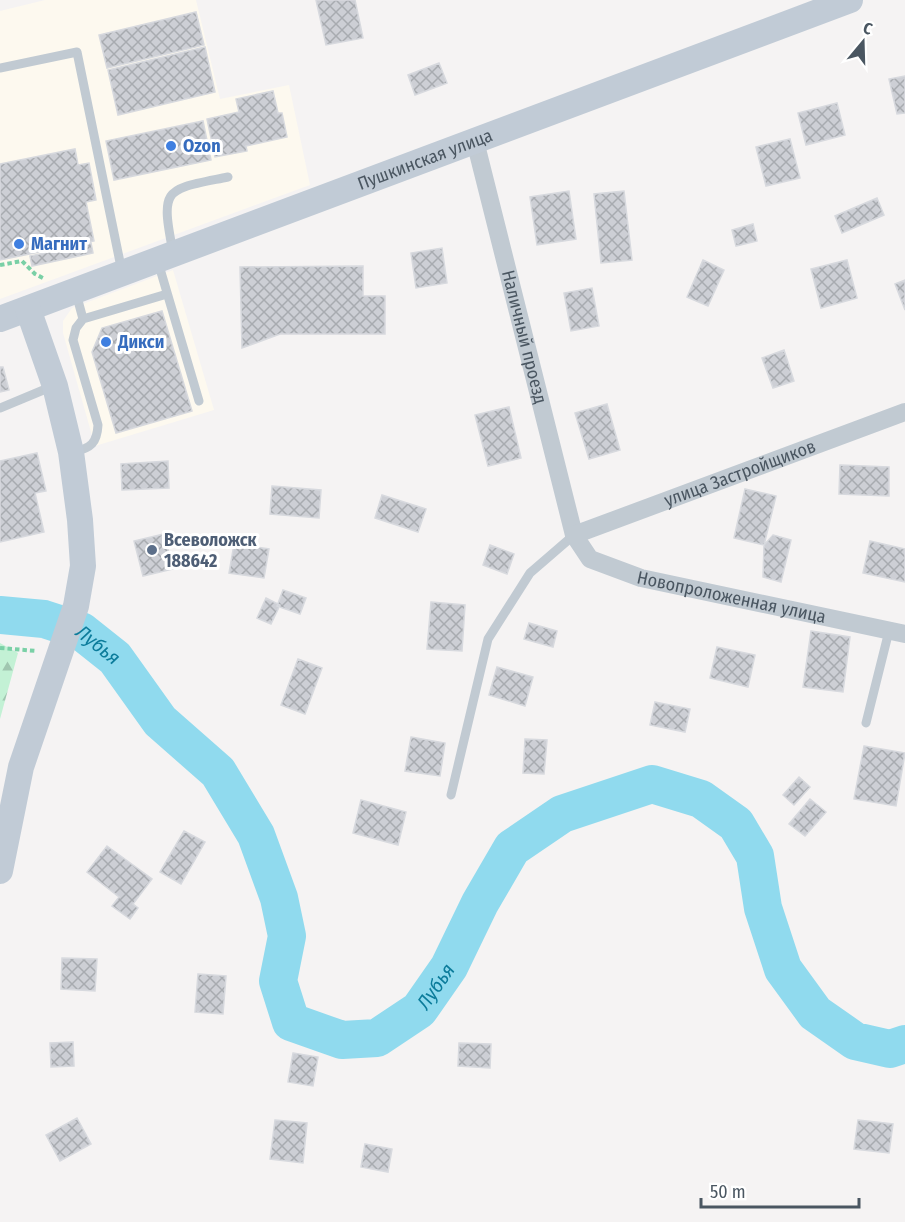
<svg xmlns="http://www.w3.org/2000/svg" width="905" height="1222" viewBox="0 0 905 1222" font-family="'Fira Sans Condensed',sans-serif">
	<defs>
		<pattern id="forest-firs" width="22" height="20" patternUnits="userSpaceOnUse" patternTransform="scale(1.5)"><rect width="22" height="20" fill="#c3f1d5"/><path d="M5 1l3.5 6h-7zM16 11l3.5 6h-7z" fill="#a0c6b0"/></pattern>
		<pattern id="building-cross-hatch" width="8" height="8" patternUnits="userSpaceOnUse" patternTransform="scale(1.5)"><rect width="8" height="8" fill="#cdcfd5"/><path d="M0 0l8 8M0 8l8-8" fill="none" stroke="#a8abb0"/></pattern>
	</defs>
	<rect width="100%" height="100%" fill="#f5f3f3"/>
	<!-- commercial -->
	<path fill="#fdf9ef" d="M45,0H196L220,99L289,85L310,185L0,299V11Z
		M173,270L214,410L95,446L63,333V321L72,308Z"/>
	<!-- forest -->
	<path fill="url(#forest-firs)" d="M0,643L18,653L0,719Z"/>
	<!-- water -->
	<path fill="#90daee" d="M14,601L49,602L38,635L0,628V603Z"/>
	<g fill="none" stroke-linecap="round" stroke-linejoin="round">
		<!-- river -->
		<path stroke="#90daee" stroke-width="38" id="s1" d="M0,615L44,619L81,631L115,658L160,721L218,772L256,835L279,898L287,936L278,981L291,1022L342,1040L377,1038L419,1010L449,967L480,903L512,848L562,814L652,784L701,799L736,824L755,856L763,908L783,969L815,1013L855,1041L890,1049L905,1044"/>
	</g>
	<!-- building -->
	<path fill="url(#building-cross-hatch)" stroke="#d7d9de" stroke-width="1.5" d="M316,0H355L363,38L326,45Z
		M196,12L204,45L107,68L99,35Z
		M205,47L215,92L118,115L108,70Z
		M439,63L447,83L415,95L408,75Z
		M905,76V113L897,114L889,79Z
		M273,91L278,113H282L287,137L246,146L247,151L215,157L207,119L239,112L236,99Z
		M837,103L845,135L806,145L798,113Z
		M203,121L211,160L114,180L106,141Z
		M790,139L800,178L766,186L756,147Z
		M75,149L78,165L89,163L93,184L96,200L86,202L94,241L0,260V164Z
		M569,191L576,239L537,245L530,197Z
		M624,191L632,260L601,263L594,194Z
		M877,198L884,215L842,233L835,216Z
		M753,224L757,241L736,246L732,230Z
		M91,243L93,253L32,266L30,256Z
		M442,248L447,283L416,288L411,253Z
		M703,260L724,270L708,306L687,297Z
		M847,260L857,298L821,308L811,269Z
		M363,266V296H385V334H280L242,348L240,267Z
		M905,280V310L895,284Z
		M592,288L599,326L571,331L564,293Z
		M162,311L192,411L116,433L92,352L102,328Z
		M784,350L794,381L773,388L762,358Z
		M0,367H3L9,390L0,392Z
		M607,404L620,450L589,459L575,413Z
		M509,407L521,458L488,466L475,415Z
		M37,453L46,491L35,493L44,532L0,542V461Z
		M168,461L169,488L122,490L121,464Z
		M840,465L889,467V496L839,494Z
		M272,486L321,490L319,518L270,514Z
		M745,489L776,496L764,545L734,538Z
		M382,495L426,509L418,532L375,518Z
		M164,534L173,569L143,576L134,541Z
		M773,535L791,540L781,582L763,577L764,545Z
		M870,541L905,549V582L863,573Z
		M234,544L269,549L264,578L229,573Z
		M490,545L514,554L507,574L483,565Z
		M283,590L306,598L300,614L277,606Z
		M266,598L280,605L271,624L257,618Z
		M431,602L465,605L462,651L427,649Z
		M529,623L557,631L553,647L524,639Z
		M811,631L850,637L843,692L803,687Z
		M717,647L755,655L748,687L710,678Z
		M298,659L322,668L305,714L281,705Z
		M497,667L533,677L525,706L489,695Z
		M655,702L690,709L685,732L650,725Z
		M411,737L445,743L440,776L405,771Z
		M525,739L547,740L544,774L523,773Z
		M864,746L905,753L896,806L854,799Z
		M799,777L810,787L794,805L783,795Z
		M810,799L826,812L805,836L789,824Z
		M361,800L406,812L398,845L353,833Z
		M184,831L205,842L181,884L160,872Z
		M107,846L152,879L133,904L138,908L130,919L112,906L119,897L87,872Z
		M62,958L97,959L95,991L61,989Z
		M198,974L226,976L223,1014L195,1012Z
		M73,1042L74,1066L51,1067L50,1043Z
		M459,1043L491,1044L490,1068L458,1066Z
		M293,1053L318,1057L313,1086L288,1082Z
		M77,1118L91,1144L60,1161L46,1135Z
		M275,1120L307,1123L303,1163L270,1159Z
		M858,1120L893,1124L889,1153L854,1149Z
		M365,1144L392,1149L388,1172L361,1167Z"/>
	<g fill="none" stroke-linecap="round" stroke-linejoin="round">
		<!-- path -->
		<path stroke="#7ad0a6" stroke-width="4" stroke-dasharray="4.5 3" stroke-linecap="butt" d="M0,265L22,261L35,274L43,278
			M0,648L37,651"/>
		<!-- lane -->
		<path stroke="#c1cad2" stroke-width="9" d="M0,68L77,52L122,272
			M173,252C160,186 165,190 228,177
			M158,262L199,401
			M76,293L83,319
			M0,408L53,386
			M74,452C91,448 97,443 98,425L73,340L76,328L83,319L167,294
			M866,723L889,631
			M451,795L488,639L530,573L574,535"/>
		<!-- street -->
		<g stroke="#c1cad2" stroke-width="18">
			<path id="s2" d="M475,141L574,535L590,559L641,578L905,634"/>
			<path id="s3" d="M574,535L905,412"/>
		</g>
		<!-- secondary -->
		<g stroke="#c1cbd6" stroke-width="26">
			<path id="s4" d="M0,319L850,0"/>
			<path d="M0,871L21,767L76,606L83,566L80,520L71,452L55,386L28,309"/>
		</g>
	</g>
	<!-- markers -->
	<g fill="#3f7fe0" stroke="#fff" stroke-width="2">
		<circle cx="171" cy="146" r="6"/>
		<circle cx="19" cy="244" r="6"/>
		<circle cx="106" cy="342" r="6"/>
	</g>
	<circle fill="#5c6f8a" stroke="#fff" stroke-width="2" cx="152" cy="550" r="6"/>
	<g text-anchor="middle" dominant-baseline="central" stroke-width="6" stroke-linejoin="round" paint-order="stroke">
		<!-- shop labels -->
		<g font-size="18" font-weight="bold" fill="#366cbe" stroke="#fff" text-anchor="start">
			<text x="183" y="146">Ozon</text>
			<text x="31" y="244">Магнит</text>
			<text x="118" y="342">Дикси</text>
		</g>
		<!-- street labels -->
		<g font-size="18" fill="#4a5661" stroke="#fff">
			<text stroke="none"><textPath href="#s4" startOffset="454">Пушкинская улица</textPath></text>
			<text stroke="none"><textPath href="#s2" startOffset="202">Наличный проезд</textPath></text>
			<text stroke="none"><textPath href="#s3" startOffset="177">улица Застройщиков</textPath></text>
			<text stroke="none"><textPath href="#s2" startOffset="582">Новопроложенная улица</textPath></text>
		</g>
		<!-- service labels -->
		<g font-size="18" font-weight="bold" fill="#4e5e75" stroke="#fff" text-anchor="start">
			<text x="164" y="540">Всеволожск<tspan x="164" dy="21">188642</tspan></text>
		</g>
		<!-- water labels -->
		<g font-size="20" font-style="italic" fill="#0c7c9b" stroke="#fff">
			<text stroke="none"><textPath href="#s1" startOffset="105">Лубья</textPath></text>
			<text stroke="none"><textPath href="#s1" startOffset="718">Лубья</textPath></text>
		</g>
	</g>
	<!-- north arrow -->
	<g transform="translate(863 42) rotate(19)" stroke="#ffffff" stroke-width="4.5" paint-order="stroke">
	<path d="M0-4.5L10 22L0 15L-10 22Z" fill="#4a5661"/>
	<text y="-9" font-size="16" font-weight="bold" text-anchor="middle" fill="#4a5661">С</text>
	</g>
	<!-- scale -->
	<path d="M701 1198v9h158v-9" fill="none" stroke="#4a5661" stroke-width="3"/>
	<text x="710" y="1198" font-size="18" fill="#4a5661" stroke="#ffffff" stroke-width="4.5" paint-order="stroke">50 m</text>
</svg>
